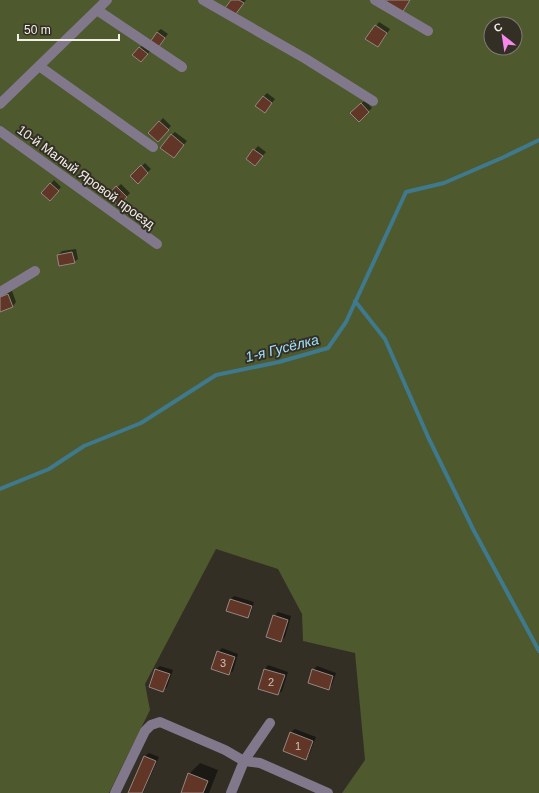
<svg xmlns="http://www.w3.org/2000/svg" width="539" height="793" viewBox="0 0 539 793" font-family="Arial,sans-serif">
	<rect width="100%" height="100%" fill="#342f25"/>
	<!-- green -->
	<path fill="#4e592e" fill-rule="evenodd" d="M0,0H539V793H342L365,760L355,653L303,641L302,614L278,569L216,549L145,684L150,710L109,793H0ZM491,24H515V48H491Z"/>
	<!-- shadow -->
	<path fill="#0007" d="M233,0H246L235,14Z
		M379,22L390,29L378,46L367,39Z
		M161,29L168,34L158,46L157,32Z
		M143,44L151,50L145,57L134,55Z
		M267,93L275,99L268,108L263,97Z
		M365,100L372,108L359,120L352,113Z
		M163,118L171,126L158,140L150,133Z
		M175,132L187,141L177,153L171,135Z
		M258,146L266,152L255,165L247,159Z
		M145,163L151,169L138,182L131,176Z
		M54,180L61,187L53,196L43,193Z
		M121,184L130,193L119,205L109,195Z
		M76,249L78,259L74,262L58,255L62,251Z
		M12,291L16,302L13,306L0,311V296Z
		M234,596L254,602L251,613L247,617L231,599Z
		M278,612L291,616L285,637L281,641L274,616Z
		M222,648L238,654L233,671L229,674L218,652Z
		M268,665L288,672L282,691L278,694L259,688L265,669Z
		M160,666L173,670L167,687L163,690L150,686L156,669Z
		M317,666L336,673L332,685L328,689L313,670Z
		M295,729L316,737L309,755L305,759L284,750L291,732Z
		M149,753L159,757L143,793H129L145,756Z
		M200,763L218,770L209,793H182L189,774Z"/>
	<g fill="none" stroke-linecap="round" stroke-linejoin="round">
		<!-- stream -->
		<path stroke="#3f798d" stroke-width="4" d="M355,301L385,339L429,439L474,531L539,651
			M0,489L49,469L84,446L141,423L216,375L279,362L328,348L346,322L406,192L444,183L504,157L539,140"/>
	</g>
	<!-- building -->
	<path fill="#623627" stroke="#948681" d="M231,0H239L244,3L235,15L225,8Z
		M387,0H410L402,13L386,3Z
		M375,25L387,33L378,47L365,39Z
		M157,32L165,38L158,48L150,42Z
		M139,47L148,54L141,62L132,55Z
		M263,96L272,103L265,113L255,106Z
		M361,103L369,112L359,122L350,113Z
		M159,121L169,130L158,142L148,133Z
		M171,134L184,145L174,158L160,148Z
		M253,149L263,156L255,166L246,159Z
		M141,165L148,173L138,184L130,176Z
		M50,183L59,191L50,201L41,193Z
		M116,186L127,197L119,206L108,195Z
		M72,252L75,263L59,266L57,255Z
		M8,294L13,307L0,312V297Z
		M230,599L252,606L248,618L226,611Z
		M273,615L288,620L281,642L266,637Z
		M217,651L235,657L229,675L211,669Z
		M155,669L170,674L163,692L149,687Z
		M264,669L285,675L278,695L258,689Z
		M312,669L333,676L329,690L308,683Z
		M290,732L313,741L306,760L283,751Z
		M144,756L156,761L142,793H128Z
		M188,773L208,781L203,793H181Z"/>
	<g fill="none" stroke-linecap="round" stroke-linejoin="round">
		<!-- minor -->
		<path stroke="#81788c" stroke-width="10" d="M203,0L306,59L373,101
			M375,0L428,31
			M97,10L182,67
			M39,66L153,147
			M0,104L107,0
			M0,131L157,244
			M0,292L35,271
			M115,793L145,731L151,725L160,722L225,750L244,761L260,763L328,793
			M231,793L244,761L270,723"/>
	</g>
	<g text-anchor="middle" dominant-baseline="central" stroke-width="4" stroke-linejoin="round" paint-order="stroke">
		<!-- number labels -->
		<g font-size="11" fill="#cec1b8">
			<text x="223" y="663">3</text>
			<text x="271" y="682">2</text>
			<text x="298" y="746">1</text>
		</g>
		<!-- street labels -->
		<g font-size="13" fill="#f2efe8" stroke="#342f25">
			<text transform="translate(86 177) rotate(36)">10-й Малый Яровой проезд</text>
		</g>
		<!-- water labels -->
		<g font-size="14" font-style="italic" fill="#9de2fd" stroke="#342f25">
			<text transform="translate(282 348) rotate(-14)">1-я Гусёлка</text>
		</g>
	</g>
	<!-- north arrow -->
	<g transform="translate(503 36) rotate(330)"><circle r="19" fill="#342f25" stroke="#807c73"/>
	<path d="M0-3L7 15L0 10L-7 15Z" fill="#f788ec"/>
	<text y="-6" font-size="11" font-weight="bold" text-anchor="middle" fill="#f2efe8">С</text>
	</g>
	<!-- scale -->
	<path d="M18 34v6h101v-6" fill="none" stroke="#f2efe8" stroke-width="2"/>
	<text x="24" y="34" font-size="12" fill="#f2efe8" stroke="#342f25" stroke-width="3" paint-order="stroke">50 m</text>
</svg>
